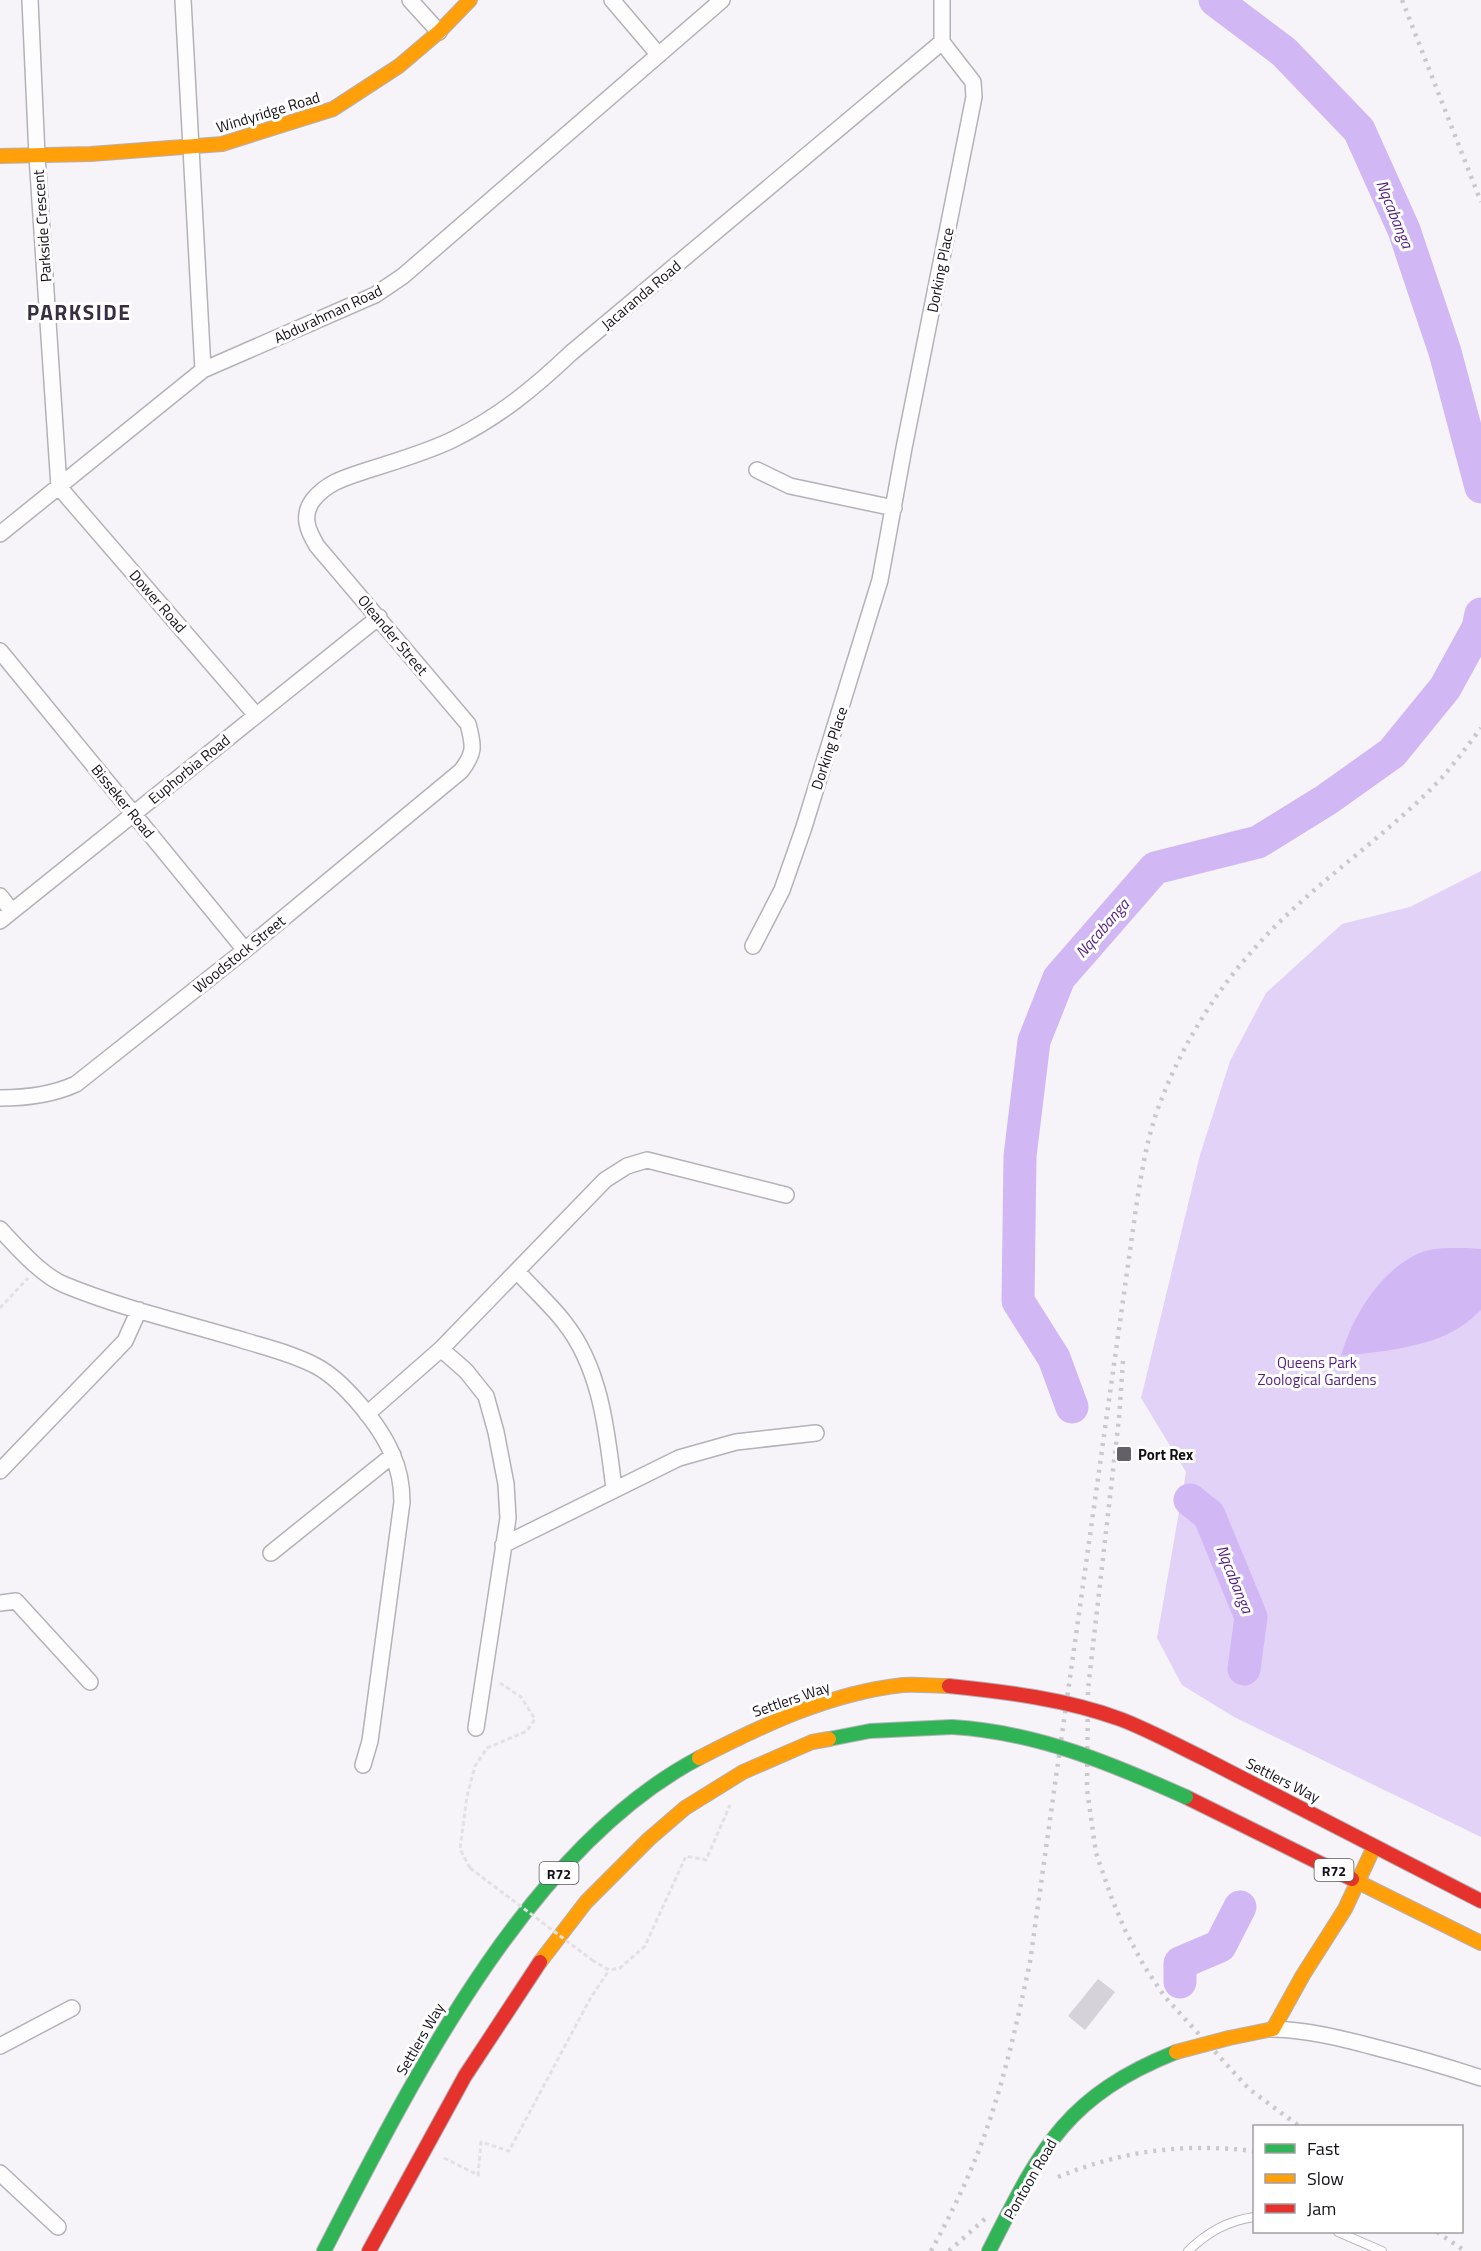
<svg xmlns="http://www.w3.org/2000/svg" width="1481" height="2251" viewBox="0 0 1481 2251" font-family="'Titillium Web',sans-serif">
	<rect width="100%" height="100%" fill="#f6f4f9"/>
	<!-- green -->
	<path fill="#e2d2f8" d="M1481,871V1837L1234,1717L1182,1685L1157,1638L1186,1472L1141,1398L1200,1155L1230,1061L1266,993L1342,924L1410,907Z"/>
	<!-- water -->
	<path fill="#d2b7f5" d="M1468,1248L1481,1249V1310C1474,1316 1467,1323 1459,1328C1427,1348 1378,1352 1341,1356C1352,1316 1382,1268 1422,1252C1436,1247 1453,1248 1468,1248Z"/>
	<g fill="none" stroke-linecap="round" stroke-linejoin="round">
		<!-- river -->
		<path stroke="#d2b7f5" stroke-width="33" d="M1215,0L1284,52L1359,130L1404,230L1445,352L1481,487
			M1072,1407L1054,1358L1018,1301L1020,1156L1034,1041L1059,978L1155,868L1258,842L1326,800L1392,753L1445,688L1478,628L1481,614
			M1190,1500L1209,1515L1251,1617L1244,1669
			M1180,1982V1963L1220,1946L1240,1907"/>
	</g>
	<!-- building -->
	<path fill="#d5d2d9" d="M1098,1979L1115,1992L1085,2030L1068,2016Z"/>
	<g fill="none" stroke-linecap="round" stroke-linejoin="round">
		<!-- lane casing -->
		<g stroke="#b4b1b8" stroke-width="10">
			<path id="lane" d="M1338,2232L1382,2251
				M1188,2251C1208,2232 1227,2221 1254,2217"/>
		</g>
		<!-- street casing -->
		<g stroke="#b4b1b8" stroke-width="18">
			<path id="street" d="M30,0L37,156L59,487L256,715
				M183,0L203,370
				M410,0L439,32
				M612,0L658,54
				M942,42V0
				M757,470L790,486L894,508
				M0,534L203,370L375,295L403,276L722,0
				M0,651L245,950
				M0,896L12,911
				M0,921L379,617
				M753,946L782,890L804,827L880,580L904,448L974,97L973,82L942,42
				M0,1098C26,1098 52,1095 76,1084L245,950L461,771C475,753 474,746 468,724L317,546C308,531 301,516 313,500C327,482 347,477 368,470C394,462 430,451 454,439C500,416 534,388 571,353L942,42
				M0,1229C17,1247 42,1276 65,1285C121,1308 181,1322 239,1339C264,1347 292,1353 316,1366C343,1380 380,1425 392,1454C399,1469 402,1486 402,1502L370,1741L363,1765
				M517,1271C532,1288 550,1304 564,1322C601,1368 607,1432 614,1489
				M441,1349L466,1371L486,1396L496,1432L506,1484L508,1518L476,1728
				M367,1414L441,1349L605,1180L627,1166L647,1160L786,1195
				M0,1471L125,1341L139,1310
				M503,1545L679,1458L736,1442L816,1433
				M271,1553L393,1455
				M0,1603L16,1601L90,1682
				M1273,2029C1308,2030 1340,2038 1374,2047C1410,2056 1445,2066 1481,2078
				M0,2046L72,2008
				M0,2173L58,2227"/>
		</g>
		<!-- fast casing -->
		<g stroke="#b4b1b8" stroke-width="16">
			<path id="fast" d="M829,1739L870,1731L952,1727
				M324,2251C411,2083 526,1849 699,1758
				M989,2251C1041,2149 1064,2097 1176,2052"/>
		</g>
		<!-- slow casing -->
		<g stroke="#b4b1b8" stroke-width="16">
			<path id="slow" d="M0,156L91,154L222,144L333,109L399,66L439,32L470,0
				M699,1758C763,1725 830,1693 903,1685C918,1684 934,1686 949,1686
				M1352,1879L1481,1943
				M540,1962L586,1902L649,1839L685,1808L743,1772L812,1742L829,1739
				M1229,2038L1273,2029L1303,1975L1345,1909L1374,1847"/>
		</g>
		<!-- jam casing -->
		<g stroke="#b4b1b8" stroke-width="16">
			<path id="jam" d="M1203,1758L1481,1901
				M1186,1797L1352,1879
				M369,2251L465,2076L540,1962"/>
		</g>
		<!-- path -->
		<path stroke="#e1e0e2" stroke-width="3" stroke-dasharray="4.5 3" stroke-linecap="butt" d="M0,1308L28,1278
			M470,1868L460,1849L467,1796L475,1766L487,1748L527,1731L535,1719L521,1697L500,1683
			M592,1960L609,1970L620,1968L645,1946L686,1856L706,1860L730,1805
			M444,2158L478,2175L481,2142L509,2151L590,1999L609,1970"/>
		<!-- lane -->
		<use href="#lane" stroke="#fefdfe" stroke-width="8"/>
		<!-- street -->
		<use href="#street" stroke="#fefdfe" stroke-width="15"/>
		<!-- fast -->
		<use href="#fast" stroke="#30b455" stroke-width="14"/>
		<!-- slow -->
		<use href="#slow" stroke="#ff9f0a" stroke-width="14"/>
		<!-- jam -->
		<use href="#jam" stroke="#e5322d" stroke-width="14"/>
		<!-- rail -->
		<path stroke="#cac9ca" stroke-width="4.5" stroke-dasharray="3 6" stroke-linecap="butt" d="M1402,0L1481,202
			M1123,1361L1119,1418L1088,1689L1087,1789L1096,1853L1112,1899L1125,1930L1144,1966L1165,1997L1249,2089L1299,2126
			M1058,2177C1124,2150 1184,2143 1254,2151
			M1437,2232L1465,2251
			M931,2251C955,2207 977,2161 992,2113C1008,2064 1019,2013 1030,1962L1136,1208C1141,1176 1146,1144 1156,1114C1177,1054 1211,997 1253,950C1306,889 1375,845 1432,788C1450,770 1465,749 1481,728
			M949,2251L986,2218"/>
		<!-- fast-bridge casing -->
		<g stroke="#b4b1b8" stroke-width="16" stroke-linecap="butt">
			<path id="fast-bridge" d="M952,1727C1036,1732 1110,1763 1186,1797"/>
		</g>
		<!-- slow-bridge casing -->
		<g stroke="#b4b1b8" stroke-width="16" stroke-linecap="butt">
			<path id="slow-bridge" d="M1176,2052L1229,2038"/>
		</g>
		<!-- jam-bridge casing -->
		<g stroke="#b4b1b8" stroke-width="16" stroke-linecap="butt">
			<path id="jam-bridge" d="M949,1686C1007,1692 1065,1699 1120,1719C1149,1730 1176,1745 1203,1758"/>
		</g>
		<!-- path-bridge -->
		<path stroke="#e1e0e2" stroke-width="3" stroke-dasharray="4.5 3" stroke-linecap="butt" d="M470,1868L592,1960"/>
		<!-- fast-bridge -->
		<use href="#fast-bridge" stroke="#30b455" stroke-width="14"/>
		<!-- slow-bridge -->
		<use href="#slow-bridge" stroke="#ff9f0a" stroke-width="14"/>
		<!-- jam-bridge -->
		<use href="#jam-bridge" stroke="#e5322d" stroke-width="14"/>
	</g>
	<!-- markers -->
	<rect fill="#636067" stroke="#fff" stroke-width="2" x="1116" y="1446" width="16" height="16" rx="3"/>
	<g text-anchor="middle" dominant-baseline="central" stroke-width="6" stroke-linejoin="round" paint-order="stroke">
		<!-- shield labels -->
		<g fill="#fff" stroke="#5a585d" stroke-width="1.5">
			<rect x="1314.5" y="1859" width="39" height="22" rx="4.5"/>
			<rect x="539.5" y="1862" width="39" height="22" rx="4.5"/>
		</g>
		<g font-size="14" font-weight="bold" fill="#141018">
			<text x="1334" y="1870">R72</text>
			<text x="559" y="1873">R72</text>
		</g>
		<!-- street labels -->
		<g font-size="15" fill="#141018" stroke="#fff">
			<text transform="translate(268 112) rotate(-17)">Windyridge Road</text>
			<text transform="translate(42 226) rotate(-94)">Parkside Crescent</text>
			<text transform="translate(940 270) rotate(-79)">Dorking Place</text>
			<text transform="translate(641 295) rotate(-40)">Jacaranda Road</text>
			<text transform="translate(328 314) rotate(-25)">Abdurahman Road</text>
			<text transform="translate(158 601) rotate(49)">Dower Road</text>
			<text transform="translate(393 635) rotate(50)">Oleander Street</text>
			<text transform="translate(829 748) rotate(-72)">Dorking Place</text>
			<text transform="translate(189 769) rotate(-39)">Euphorbia Road</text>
			<text transform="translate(123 801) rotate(51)">Bisseker Road</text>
			<text transform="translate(239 954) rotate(-39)">Woodstock Street</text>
			<text transform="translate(791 1699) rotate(-19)">Settlers Way</text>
			<text transform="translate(1283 1780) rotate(27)">Settlers Way</text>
			<text transform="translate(420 2039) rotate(-60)">Settlers Way</text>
			<text transform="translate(1030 2179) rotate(-60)">Pontoon Road</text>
		</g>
		<!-- park labels -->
		<g font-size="15" fill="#521e81" stroke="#fff">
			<text x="1317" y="1362">Queens Park<tspan x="1317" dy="17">Zoological Gardens</tspan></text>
		</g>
		<!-- poi labels -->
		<g font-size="15" font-weight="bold" fill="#141018" stroke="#fff" text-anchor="start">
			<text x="1138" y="1454">Port Rex</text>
		</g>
		<!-- water labels -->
		<g font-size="16" font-style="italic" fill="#521d80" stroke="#fff">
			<text transform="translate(1395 214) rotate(68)">Nqcabanga</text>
			<text transform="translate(1102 928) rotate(-49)">Nqcabanga</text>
			<text transform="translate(1235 1579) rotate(68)">Nqcabanga</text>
		</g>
		<!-- district labels -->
		<g font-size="21" font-weight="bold" letter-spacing="1.5" fill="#372f41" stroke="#fff">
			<text x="79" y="312">PARKSIDE</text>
		</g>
	</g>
	<!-- legend -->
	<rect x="1253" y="2125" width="210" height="108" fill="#ffffff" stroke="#a19fa3" stroke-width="1.5"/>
	<rect x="1265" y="2144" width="30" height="9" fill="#30b455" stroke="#a19fa3" stroke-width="1.5"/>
	<text x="1307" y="2155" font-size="18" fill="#141018">Fast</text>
	<rect x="1265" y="2174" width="30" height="9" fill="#ff9f0a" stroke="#a19fa3" stroke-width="1.5"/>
	<text x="1307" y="2185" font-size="18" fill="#141018">Slow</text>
	<rect x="1265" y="2204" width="30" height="9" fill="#e5322d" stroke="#a19fa3" stroke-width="1.5"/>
	<text x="1307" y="2215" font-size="18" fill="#141018">Jam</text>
</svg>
